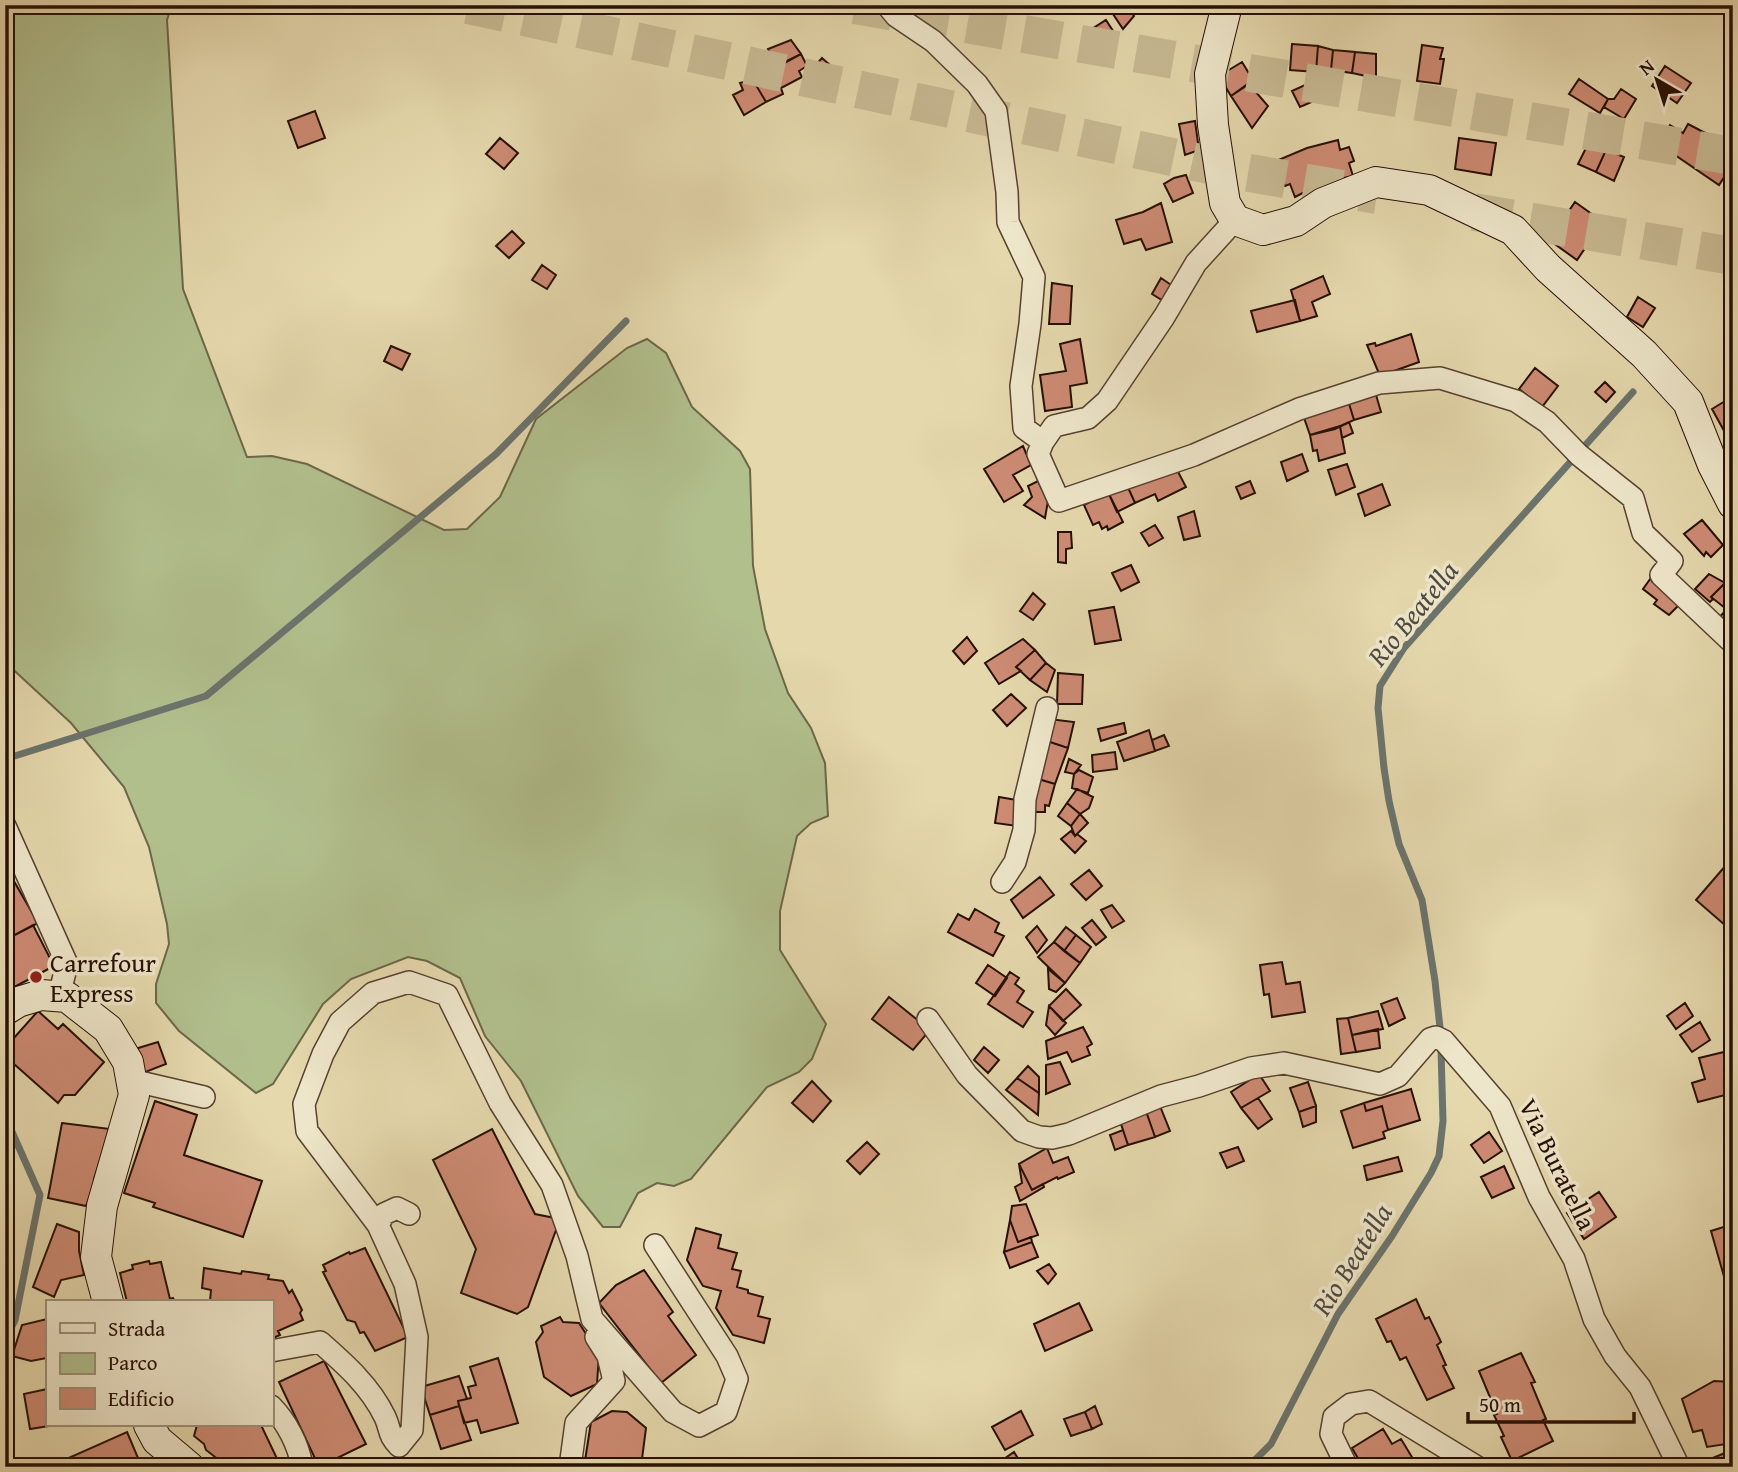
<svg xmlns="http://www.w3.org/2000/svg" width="1738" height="1472" viewBox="0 0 1738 1472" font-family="'Gentium Book Plus',serif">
	<rect width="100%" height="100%" fill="#e5d8ad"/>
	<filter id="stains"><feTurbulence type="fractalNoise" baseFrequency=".00286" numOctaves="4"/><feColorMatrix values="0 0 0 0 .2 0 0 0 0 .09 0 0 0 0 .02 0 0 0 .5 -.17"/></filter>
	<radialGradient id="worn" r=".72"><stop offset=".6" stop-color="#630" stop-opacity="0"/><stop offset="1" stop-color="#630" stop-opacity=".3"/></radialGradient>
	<!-- green -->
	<path fill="#b1bf8d" stroke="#6c6749" stroke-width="2" d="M5,5H172L167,20L183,289L247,457L272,456L307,464L444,530L467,529L500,497L536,419L627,348L647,339L666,353L692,407L740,451L750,469L753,566L765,629L788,693L811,728L825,763L828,816L811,823L797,836L780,911V950L826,1024L812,1059L799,1072L767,1087L691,1179L674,1186L657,1183L638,1193L620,1227H603L578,1196L521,1081L485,1036L460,978L427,961L408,957L351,979L323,1004L273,1084L256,1093L179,1031L156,1003V984L169,944L167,924L149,847L124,787L71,723L5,662Z"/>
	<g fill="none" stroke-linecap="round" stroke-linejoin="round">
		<!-- stream -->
		<path stroke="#6b746d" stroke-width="7" d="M5,759L206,696L496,454L626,321
			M1441,1037L1435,981L1422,900L1399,844L1389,801L1384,768L1378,708L1380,686L1404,648L1633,392
			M5,1116L40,1195L15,1320L5,1341
			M1248,1467L1271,1444L1338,1314L1392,1236L1431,1173L1439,1156L1443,1121L1441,1050"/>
	</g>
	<!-- building -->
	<path fill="#cd8b74" stroke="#270f05" stroke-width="2" d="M1107,5H1126L1134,16L1123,29Z
		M1106,20L1115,34L1095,46L1087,32Z
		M791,40L801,54L777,66L768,49Z
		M1292,44L1318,46L1316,72L1290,70Z
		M1422,45L1443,48L1440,59H1444L1440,84L1417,81Z
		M1318,46L1333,50L1331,70L1316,72Z
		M1333,50L1355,52L1352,73L1331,70Z
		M1355,52L1376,54V82L1364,81L1366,76L1352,73Z
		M801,54L807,66L799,71L802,77L781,88L783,94L766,102L753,80Z
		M822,58L838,72L825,87L808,74Z
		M1242,62L1253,80L1231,96L1219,76Z
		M1665,66L1691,83L1677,103L1652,86Z
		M1579,79L1608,99L1600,113L1569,94Z
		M753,80L766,102L744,115L733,95L743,90L740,83Z
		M1249,84L1268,106L1252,128L1231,96Z
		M1307,84L1314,101L1300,107L1292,91Z
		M1621,89L1636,99L1624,119L1604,107L1608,99H1614Z
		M315,111L325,138L298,148L288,121Z
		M1195,121L1199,150L1185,155L1179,124Z
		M1688,124L1709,135L1702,146L1732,165L1719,185L1653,140L1660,129L1665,133L1670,125L1683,133Z
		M500,138L518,153L504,169L486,154Z
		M1459,138L1496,143L1491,175L1455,169Z
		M1338,140L1340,150L1349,147L1354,161L1349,163L1353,176L1322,183L1295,197L1290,184L1285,186L1277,175L1281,172L1276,161L1307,148Z
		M1588,144L1606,150L1596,172L1578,164Z
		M1606,150L1624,157L1614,181L1596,172Z
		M1186,175L1193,193L1173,202L1164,184L1174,178Z
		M1575,202L1603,222L1577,260L1549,240Z
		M1161,203L1172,242L1146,250L1141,239L1124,244L1116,220L1143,212Z
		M512,231L524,243L509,258L496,246Z
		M542,265L556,275L547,289L532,280Z
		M1323,276L1330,294L1312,302L1317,316L1300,321L1291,290Z
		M1161,278L1174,287L1165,302L1152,294Z
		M1052,283L1072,286L1070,324H1049Z
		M1638,297L1655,308L1643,327L1627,317Z
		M1295,300L1300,321L1257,332L1251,311Z
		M1411,334L1419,362L1380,376L1367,345L1375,343L1376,346Z
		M1080,339L1087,383L1070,386L1072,407L1045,411L1040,375L1066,371L1060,344Z
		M391,346L410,354L402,370L384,361Z
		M1535,368L1558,386L1542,407L1519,389Z
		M1605,382L1615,392L1606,402L1595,392Z
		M1374,388L1381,412L1354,420L1347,397Z
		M1347,397L1354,420L1335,429L1310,435L1302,412Z
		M1730,398L1733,402V447L1712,409Z
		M1349,422L1353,433L1342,438L1340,426Z
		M1340,426L1345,453L1319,461L1317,450L1313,451L1310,435Z
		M1023,446L1031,465L1013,475L1023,491L1004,502L984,469Z
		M1302,454L1308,471L1287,481L1281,462Z
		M1347,464L1355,487L1336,495L1328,470Z
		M1175,466L1186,487L1158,501L1155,494L1135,503L1126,483Z
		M1038,481L1048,501L1045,518L1024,505L1032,497L1028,486Z
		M1250,481L1255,493L1241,499L1236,487Z
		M1126,483L1135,503L1117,512L1108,492Z
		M1382,484L1390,505L1365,516L1358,494Z
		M1108,492L1123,522L1108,530L1107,526L1102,529L1099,522L1093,525L1084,505Z
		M1194,511L1200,536L1184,540L1178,517Z
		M1702,520L1723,545L1711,557L1706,552L1704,556L1684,534Z
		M1155,525L1163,538L1149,546L1141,533Z
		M1058,532H1071L1072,548L1066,549V563L1058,562Z
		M1131,565L1139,582L1121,591L1112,573Z
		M1709,574L1725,583L1711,597L1713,599L1710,602L1695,589Z
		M1653,575L1681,603L1669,615L1654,604L1657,600L1643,589Z
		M1725,583L1733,590V600L1725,608L1711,597Z
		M1033,593L1045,604L1033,620L1020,611Z
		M1114,607L1121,640L1095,644L1089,611Z
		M1727,609L1733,614V628L1727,634L1714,623Z
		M967,637L977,651L964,664L953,651Z
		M1023,639L1035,650L1016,667L1021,671L999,684L985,663Z
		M1035,650L1046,663L1030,680L1016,667Z
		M1046,663L1055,670L1047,692L1030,680Z
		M1058,673L1083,675L1082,704H1057Z
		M1011,694L1026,708L1007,726L993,710Z
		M1049,719L1074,722L1068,748L1047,741Z
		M1124,723L1126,733L1101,741L1098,729Z
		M1149,730L1155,751L1124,761L1117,742Z
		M1164,735L1169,746L1155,751L1152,740Z
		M1047,741L1068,748L1055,784L1035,778Z
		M1115,752L1117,769L1093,772L1092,755Z
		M1069,759L1081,765L1074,774L1065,772Z
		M1079,770L1093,777L1088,793L1072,788L1074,774Z
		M1035,778L1055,784L1049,806L1045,805V812H1030Z
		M1077,789L1093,797L1089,808L1080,814L1067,803Z
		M999,797L1022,801L1017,826L995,823Z
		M1067,803L1080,814L1071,826L1058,816Z
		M1080,814L1088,823L1075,836L1071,826Z
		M1071,831L1075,836L1077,834L1086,841L1075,853L1061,839Z
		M1727,864L1733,869V932L1696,900Z
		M7,869L38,923L5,940V870Z
		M1089,870L1102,886L1086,900L1071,884Z
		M1040,877L1054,895L1023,918L1011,900Z
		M1112,905L1124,921L1112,928L1101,910Z
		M975,909L999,923L995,932L1004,936L993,956L948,932L958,914L969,920Z
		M1092,920L1106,937L1096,945L1082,928Z
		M33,925L54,966L5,992V940Z
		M1037,926L1047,940L1037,953L1026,937Z
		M1066,927L1076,935L1064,951L1054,942Z
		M1076,935L1091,947L1080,963L1064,951Z
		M1054,942L1080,963L1065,983L1038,957Z
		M1282,962L1286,984L1300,982L1305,1012L1272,1017L1269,994L1264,995L1260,965Z
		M988,965L1007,978L995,996L976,983Z
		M1048,969L1065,983L1056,992L1049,989Z
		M1010,972L1019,978L1015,984L1024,991L1017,1002L1033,1012L1023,1027L988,1004Z
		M1066,989L1081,1005L1063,1021L1049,1006Z
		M889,997L930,1030L913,1050L872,1019Z
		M1397,998L1405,1018L1389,1026L1381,1004Z
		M1685,1003L1693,1016L1676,1029L1667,1016Z
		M1049,1006L1066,1023L1055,1035L1046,1025Z
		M38,1011L58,1029L63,1024L104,1062L75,1095H64L58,1103L5,1056V1048Z
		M1378,1011L1383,1029L1352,1035L1348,1018Z
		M1348,1018L1356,1052L1341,1054L1337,1019Z
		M1700,1022L1710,1040L1692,1052L1680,1035Z
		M1083,1027L1092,1044L1087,1047L1090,1055L1072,1062L1067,1052L1048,1059L1046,1041Z
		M1378,1029L1380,1048L1356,1052L1352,1035Z
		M158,1042L166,1064L143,1073L135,1049Z
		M984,1047L999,1060L988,1073L974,1060Z
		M1728,1051L1733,1070V1093L1698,1102L1692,1083L1705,1079L1699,1058Z
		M1060,1062L1070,1084L1046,1094V1065Z
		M1028,1066L1039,1077V1093L1017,1078Z
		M1259,1074L1270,1091L1241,1108L1231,1092Z
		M1017,1078L1039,1093L1038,1115L1006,1090Z
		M812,1081L831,1101L813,1122L792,1103Z
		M1308,1082L1316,1106L1299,1112L1290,1088Z
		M1411,1089L1420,1120L1388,1130L1382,1106L1366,1111L1364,1103Z
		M1258,1098L1272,1119L1258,1129L1241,1108Z
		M155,1101L197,1115L184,1155L262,1181L243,1237L153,1207L155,1203L124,1193Z
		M1364,1103L1366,1111L1382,1106L1388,1130L1383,1132L1385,1138L1353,1148L1341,1111Z
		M1160,1106L1170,1131L1155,1137L1146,1111Z
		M1316,1106V1122L1303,1127L1299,1112Z
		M1146,1111L1155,1137L1128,1145L1120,1121Z
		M62,1123L110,1129L94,1179L96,1180L86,1206L48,1198Z
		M492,1129L535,1214L560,1219L528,1307L517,1314L461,1293L476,1249L433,1160Z
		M1123,1130L1128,1145L1115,1150L1110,1135Z
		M1489,1132L1502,1151L1484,1163L1471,1145Z
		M867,1142L879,1154L860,1174L847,1161Z
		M1238,1147L1244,1161L1227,1168L1220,1153Z
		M1047,1148L1053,1163L1068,1157L1074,1172L1058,1179L1057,1177L1032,1190L1019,1164Z
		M1398,1157L1402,1171L1367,1180L1364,1166Z
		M1019,1164L1032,1190L1043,1184L1044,1187L1020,1201L1015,1187L1022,1183Z
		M1504,1166L1514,1188L1492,1198L1481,1177Z
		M1599,1192L1616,1217L1584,1239L1567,1213Z
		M1026,1204L1038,1235L1018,1242L1010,1220L1012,1206Z
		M1010,1220L1018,1242L1031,1237L1032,1242L1004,1252Z
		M57,1224L79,1232V1251L84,1275L61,1280L54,1297L33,1287Z
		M1733,1224V1277L1725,1280L1711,1231Z
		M696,1228L721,1235L718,1248L737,1253L732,1269L741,1271L737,1287L748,1290V1293L763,1297L758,1316L770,1319L764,1343L733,1335L716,1308L721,1291L703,1286L687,1260Z
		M1032,1242L1038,1257L1010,1268L1004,1252Z
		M365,1248L408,1337L375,1351L364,1332L360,1333L355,1322L347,1320L323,1272L326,1271L323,1265L349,1252L350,1254Z
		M149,1261L150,1264L161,1262L170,1299L173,1298L175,1302H127L120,1273L133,1269L132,1265Z
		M1049,1264L1056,1274L1048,1284L1037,1271Z
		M204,1268L241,1274L242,1271L269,1275L268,1279L283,1281L289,1293L292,1290L302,1310L300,1313L303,1320L278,1331L280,1335L271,1339V1302L210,1301L211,1290L202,1288Z
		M644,1270L673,1312L668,1316L696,1355L661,1383L599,1303L616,1285Z
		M1416,1299L1425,1319L1429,1317L1441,1342L1437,1345L1446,1365L1443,1366L1454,1388L1427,1400L1406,1357L1400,1360L1391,1341L1387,1342L1376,1319Z
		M1079,1303L1092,1330L1045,1351L1034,1324Z
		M560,1317L563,1322L579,1323L599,1354L597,1384L571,1396L544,1377L536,1342L543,1332L541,1326Z
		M47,1319V1358L31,1361L12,1356L22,1325Z
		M1521,1353L1535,1382L1531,1383L1546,1419L1543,1420L1553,1441L1512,1461L1501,1437L1504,1436L1494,1415L1497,1414L1479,1371Z
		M498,1358L518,1423L481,1433L477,1420L464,1423L458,1401L471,1398L468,1387L476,1385L470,1367Z
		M324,1361L366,1444L319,1467L279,1382Z
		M459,1376L467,1399L458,1401L459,1406L430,1415L421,1387Z
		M1714,1381L1733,1382V1443L1707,1447L1702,1430L1693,1432L1682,1399Z
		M47,1389V1425H55L30,1429L24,1394Z
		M459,1406L471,1440L441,1449L430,1415Z
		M1095,1406L1102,1424L1092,1429L1085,1412Z
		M612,1411L627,1412L646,1428L641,1467H584L591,1422Z
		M1021,1411L1033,1435L1005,1450L992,1427Z
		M1085,1412L1092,1429L1071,1436L1064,1419Z
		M197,1425H261L281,1467H228L206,1450L204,1444L194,1436Z
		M1383,1429L1392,1444L1401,1439L1418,1467H1363L1352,1448Z
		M127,1432L141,1465L56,1467L55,1464Z
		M1014,1452L1022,1465L1005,1467L1001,1461Z
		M1725,1453L1727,1467H1709L1708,1460Z"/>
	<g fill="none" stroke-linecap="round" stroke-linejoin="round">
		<!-- highway-tunnel -->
		<path stroke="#c8ba94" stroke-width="38" stroke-dasharray="38 19" stroke-linecap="butt" d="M468,5L1232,170L1377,195
			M855,5L1733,156
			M1474,212L1733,256"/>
		<!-- street casing -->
		<g stroke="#56412f" stroke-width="24">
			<path id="street" d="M887,5L896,16L933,41L977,84L996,111L1007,192L1008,222L1034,277L1030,324L1021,386L1024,428L1043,442
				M1235,220L1196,263L1164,317L1107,401L1088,418L1054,426L1043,442L1038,454L1059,501L1194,455L1299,409L1379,383L1440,378L1516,401L1547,422L1579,455L1633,498L1643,533L1672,561L1661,575L1733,643
				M5,826L67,964L59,996
				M1002,882L1015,862L1024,830L1025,799L1047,708
				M928,1019L967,1075L1022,1131L1039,1137L1052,1138L1069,1134L1161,1096L1199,1086L1251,1068L1284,1063L1380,1084L1398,1076L1430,1039L1436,1037L1444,1041L1500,1106L1539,1197L1574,1259L1594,1319L1615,1356L1640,1387L1679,1467
				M131,1080L204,1097
				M378,1225L384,1214L397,1208L409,1214
				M271,1351L320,1342C345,1364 370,1386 385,1417C391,1430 388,1435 399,1446L412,1430L417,1337L405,1284L378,1225L307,1131L304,1104L323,1054L340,1022L373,993L409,982L447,995L500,1103L552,1185L577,1256L592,1319L673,1412L699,1426L726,1412L737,1379L727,1356L655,1245
				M271,1406C286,1421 299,1445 302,1467
				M570,1467L576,1423L614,1381L608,1356L596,1337
				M1347,1467L1331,1434L1334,1417L1351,1404L1369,1401L1477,1467"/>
		</g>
		<!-- secondary casing -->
		<g stroke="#270f05" stroke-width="32">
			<path id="secondary" d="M1227,5L1210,74L1213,125L1221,178L1225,203L1235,220L1263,230L1296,221L1323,203L1376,182L1429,190L1513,230L1548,268L1644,354L1688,402L1713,465L1733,504
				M5,1010L18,1002L41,995L67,997L108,1029L128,1062L134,1095L102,1206L96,1257L108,1302
				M149,1425L157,1440L189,1467"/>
		</g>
		<!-- street -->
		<use href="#street" stroke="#eee6ca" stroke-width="21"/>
		<!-- secondary -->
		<use href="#secondary" stroke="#eee6ca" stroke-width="30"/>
	</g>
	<!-- markers -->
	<circle fill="#8f2418" stroke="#eee6ca" stroke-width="2.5" cx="36" cy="977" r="7"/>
	<g text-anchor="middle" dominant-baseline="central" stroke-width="7" stroke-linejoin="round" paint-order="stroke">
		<!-- poi labels -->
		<g font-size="26" fill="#270f05" stroke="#eee6ca" text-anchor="start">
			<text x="50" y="962">Carrefour<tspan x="50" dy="30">Express</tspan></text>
		</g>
		<!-- street labels -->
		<g font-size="26" fill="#270f05" stroke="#eee6ca">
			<text transform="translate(1558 1164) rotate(64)">Via Buratella</text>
		</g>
		<!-- water labels -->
		<g font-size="28" font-style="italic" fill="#4f4a42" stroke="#eee6ca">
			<text transform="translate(1412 613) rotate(-51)">Rio Beatella</text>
			<text transform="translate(1351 1259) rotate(-58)">Rio Beatella</text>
		</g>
	</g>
	<!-- margin -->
	<rect width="1738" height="1472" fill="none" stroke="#e5d8ad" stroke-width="28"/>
	<rect x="7" y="7" width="1724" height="1458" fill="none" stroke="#270f05" stroke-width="3.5"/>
	<rect x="14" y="14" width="1710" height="1444" fill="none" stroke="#270f05" stroke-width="2"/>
	<!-- legend -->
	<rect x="46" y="1300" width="228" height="126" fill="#eee6ca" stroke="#9e907b" stroke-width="2"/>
	<rect x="60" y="1323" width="35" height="10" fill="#eee6ca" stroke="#9e907b" stroke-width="2"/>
	<text x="108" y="1336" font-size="21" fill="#270f05">Strada</text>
	<rect x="60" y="1353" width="35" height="21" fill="#b1bf8d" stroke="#9e907b" stroke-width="2"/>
	<text x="108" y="1370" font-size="21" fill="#270f05">Parco</text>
	<rect x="60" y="1388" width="35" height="21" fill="#cd8b74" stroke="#9e907b" stroke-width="2"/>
	<text x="108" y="1406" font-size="21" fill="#270f05">Edificio</text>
	<!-- north arrow -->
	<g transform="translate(1657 80) rotate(321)" stroke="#eee6ca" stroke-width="5" paint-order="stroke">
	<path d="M0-5L12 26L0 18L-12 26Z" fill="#270f05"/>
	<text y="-10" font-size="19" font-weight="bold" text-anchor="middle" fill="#270f05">N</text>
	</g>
	<!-- scale -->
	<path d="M1468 1412v10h166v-10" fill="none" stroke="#270f05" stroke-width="3.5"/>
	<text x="1479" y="1412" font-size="21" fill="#270f05" stroke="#eee6ca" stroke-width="5" paint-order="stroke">50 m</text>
	<rect width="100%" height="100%" filter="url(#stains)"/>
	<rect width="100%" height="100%" fill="url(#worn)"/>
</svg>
